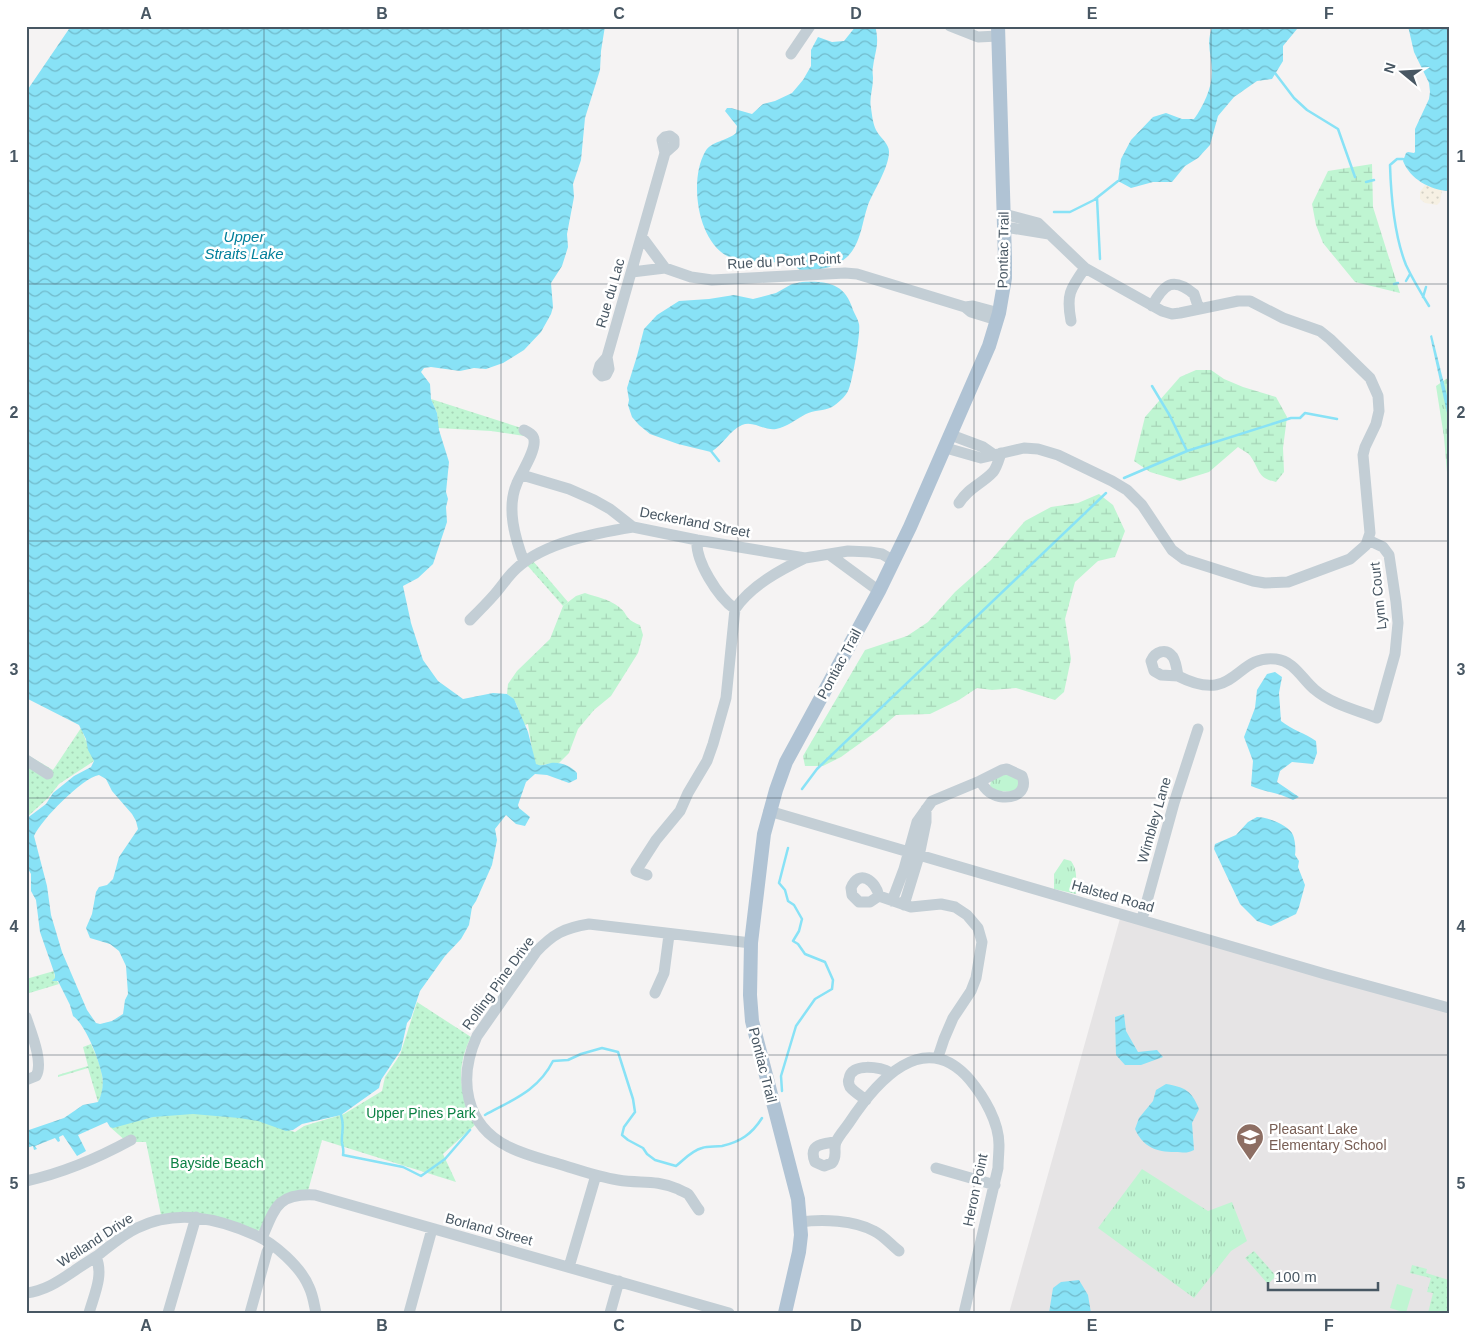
<svg xmlns="http://www.w3.org/2000/svg" width="1475" height="1339" viewBox="0 0 1475 1339" font-family="Arial,sans-serif">
	<defs>
		<pattern id="grass-tufts" width="24" height="20" patternUnits="userSpaceOnUse" patternTransform="scale(1.25)"><rect width="24" height="20" fill="#bff5d2"/><path d="M3 7l-1-3M5 7V3M7 7l1-3M15 17l-1-3M17 17v-4M19 17l1-3" fill="none" stroke="#a6d4b7"/></pattern>
		<pattern id="wetland-marsh" width="20" height="14" patternUnits="userSpaceOnUse" patternTransform="scale(1.25)"><rect width="20" height="14" fill="#bff5d2"/><path d="M1 5h8M5 5V1M11 12h8M15 12V8" fill="none" stroke="#a6d4b7"/></pattern>
		<pattern id="sand-dots" width="8" height="8" patternUnits="userSpaceOnUse" patternTransform="scale(1.25)"><rect width="8" height="8" fill="#f6f0e3"/><path d="M2 2h.1M6 6h.1" fill="none" stroke="#d4d0c5" stroke-width="1.8" stroke-linecap="round"/></pattern>
		<pattern id="park-dots" width="8" height="8" patternUnits="userSpaceOnUse" patternTransform="scale(1.25)"><rect width="8" height="8" fill="#bff5d2"/><path d="M2 2h.1M6 6h.1" fill="none" stroke="#a6d4b7" stroke-width="1.8" stroke-linecap="round"/></pattern>
		<pattern id="water-waves" width="16" height="10" patternUnits="userSpaceOnUse" patternTransform="scale(1.25)"><rect width="16" height="10" fill="#88e2f6"/><path d="M0 5q4-4 8 0t8 0" fill="none" stroke="#71bacb"/></pattern>
	</defs>
	<rect width="100%" height="100%" fill="#f5f3f3"/>
	<!-- education -->
	<path fill="#e6e4e5" d="M1121,915L1449,1009V1313H1009Z"/>
	<!-- grass -->
	<path fill="url(#grass-tufts)" d="M1449,377V496L1444,437L1436,386Z
		M1006,774L1017,777L1020,783L1015,792L995,791L990,786L991,780Z
		M1064,859L1071,861C1079,872 1075,882 1076,894L1054,889V874Z
		M1142,1169L1208,1211L1232,1202L1247,1241L1231,1251L1194,1298L1098,1228Z"/>
	<!-- wetland -->
	<path fill="url(#wetland-marsh)" d="M1372,164L1373,207L1400,293L1355,282L1323,243L1316,225L1312,204L1328,171Z
		M1196,370H1211L1224,379L1243,387L1276,397L1287,417L1283,448L1284,472L1276,482C1257,478 1260,470 1251,457C1249,453 1242,450 1238,447L1209,472L1180,481L1150,472L1134,461L1145,417L1180,377Z
		M1099,494L1113,505L1125,531L1115,557L1098,561L1075,582L1065,619L1071,659L1064,692L1055,700L1016,688L992,690L977,688L959,700L930,714L896,715L877,731L841,757L823,766H805L803,756L865,650L907,636L928,622L955,592L991,560L1025,521L1051,507L1078,503Z
		M585,593C596,597 609,599 619,607C629,615 624,619 640,625L643,635L638,653L611,696L594,710L578,729L569,753L559,763H552L538,766L534,762L528,724L525,725C517,712 520,702 507,694L508,684L517,671L550,639L563,606L576,596Z"/>
	<!-- sand -->
	<path fill="url(#sand-dots)" d="M1425,185L1442,190L1440,202L1437,205L1425,203L1420,199V192Z"/>
	<!-- park -->
	<path fill="url(#park-dots)" d="M431,399L534,432L531,437L491,431L438,428L437,413Z
		M533,561L568,602L563,606L527,565Z
		M81,728L94,761L59,784L48,798L26,818V754L53,770Z
		M54,971L55,978L59,984L26,994V979Z
		M417,1002L471,1037C455,1069 460,1095 475,1125L443,1154L456,1182L322,1140L308,1191H301L260,1230L257,1231L161,1215L146,1142H127L110,1127L161,1115L216,1108L295,1132L304,1126L344,1114L382,1091L385,1077L400,1055Z
		M91,1044C99,1062 109,1084 98,1102L88,1068L58,1077V1075L88,1066L83,1047Z
		M1254,1251L1276,1276L1268,1284L1245,1258Z
		M1412,1265L1427,1269L1426,1273L1449,1280V1313H1428L1433,1293L1427,1292L1431,1278L1410,1273Z"/>
	<!-- pitch -->
	<path fill="#bff5d2" d="M1397,1284L1413,1289L1406,1313L1390,1308Z"/>
	<!-- water -->
	<path fill="url(#water-waves)" fill-rule="evenodd" d="M71,26H605L601,51L600,70L585,118L581,160L573,184L574,197L567,234L568,247L562,266L551,283L553,307L551,314L541,332L524,350L503,363L486,369L474,368L460,371L431,367L424,368L421,372L430,384L431,399L437,413L439,430L449,462L446,492L448,499L446,507L447,522L433,564L418,578L403,586L411,623L423,660L438,681L463,699L493,693L507,694L514,699L528,732L536,764C542,767 545,764 551,763C561,762 571,766 577,773V779L569,783L547,775L535,774L526,782L518,805L519,808L530,817L525,826L516,824L506,815L495,829L497,840L492,865L476,901L472,907L469,925L461,939L445,956L420,991L411,1018L407,1023L401,1050L381,1080L379,1088L341,1115L302,1124L293,1130L286,1131L258,1121L239,1118L193,1114L153,1117L113,1128L110,1127L107,1122L78,1135L86,1151L77,1156L63,1135L59,1137L60,1141L58,1142L55,1138L35,1146L37,1149L34,1150L33,1146L26,1148V1131L64,1118L83,1105L98,1102C102,1095 104,1084 102,1075C99,1060 86,1025 73,1016L70,1005L58,981H52L55,978V975L40,932L36,900L31,891V874L26,865V819L46,804L53,793L74,776L91,767L94,761L88,750L86,739L79,725L26,698V92ZM99,775L106,779L112,791L132,814L136,821L138,829L119,857L113,879L107,885L99,887L96,892L92,914L86,928L90,938L110,944L119,951L126,966L128,994L125,1000L123,1014L112,1021L100,1024L96,1023L87,1010L62,952L51,915L47,886L34,836C41,820 82,778 99,775Z
		M856,26H875C880,43 875,51 873,67C872,71 873,75 873,78C873,89 869,98 871,108C872,115 873,124 876,130C880,138 890,144 889,153C888,169 874,190 868,205C862,222 861,244 847,257C837,267 815,272 801,270C796,269 795,263 788,263C774,262 740,262 729,257C697,242 689,180 705,152C711,141 727,141 736,133L737,126L725,111L727,108H731L752,114L763,104L775,101L792,93L803,80L811,66V50L818,37L832,42L844,41Z
		M1213,26H1295L1297,29L1283,46V61L1272,79L1257,81L1234,97L1218,116L1210,145L1198,158L1185,166L1172,182H1153L1131,188L1118,181L1121,159L1131,140L1153,117L1166,113L1182,119H1194C1203,107 1212,88 1212,72C1212,56 1205,42 1213,26Z
		M1408,26H1449V191C1430,190 1410,179 1403,161L1406,153L1408,152L1414,153L1415,152V129L1429,99L1430,92L1429,83L1414,52Z
		M802,282C827,281 845,283 853,310C855,315 858,319 859,324C861,331 852,385 848,391C845,397 838,403 832,407C824,411 814,410 806,414C796,419 787,427 776,429C764,431 753,420 742,425C729,431 723,445 711,452L678,444L650,434L639,425L632,417L628,405L629,400L627,388L637,356L644,329L657,315L679,301L709,299L734,295L753,299L776,293L792,284Z
		M1432,335L1449,404V422L1430,336Z
		M1275,672L1282,677L1279,693L1281,721C1292,730 1305,733 1316,741L1317,753L1313,764L1292,762L1280,771L1277,782L1299,797L1293,800C1280,793 1265,792 1251,786L1253,761L1244,737L1255,708L1257,690L1267,674Z
		M1257,817C1267,817 1289,825 1293,835C1295,840 1296,849 1295,855L1299,861L1298,867L1305,885L1299,907L1296,914L1271,926L1257,921L1240,904L1214,849L1215,844L1236,835L1248,822Z
		M1124,1014L1126,1031L1138,1052L1157,1050L1163,1057L1141,1065H1125L1116,1055L1115,1017Z
		M1166,1084C1185,1087 1192,1091 1199,1109L1192,1123L1194,1150C1186,1154 1183,1152 1175,1152C1156,1152 1143,1147 1135,1129L1139,1118L1153,1101L1156,1090Z
		M1079,1280L1088,1295L1091,1313H1049L1053,1288L1061,1282Z"/>
	<g fill="none" stroke-linecap="round" stroke-linejoin="round">
		<!-- stream -->
		<path stroke="#88e2f6" stroke-width="2.5" d="M1275,73L1294,98L1307,110L1338,129L1355,177
			M1403,159H1397L1390,165C1391,197 1394,235 1406,265C1413,280 1421,293 1429,306
			M1366,182L1374,180
			M1097,198L1100,259
			M1054,212H1070L1094,200L1118,181
			M1406,281L1410,274
			M1394,284L1398,283
			M1423,297L1426,287
			M1152,386L1170,416L1187,451
			M711,451L719,461
			M1124,478L1187,451L1291,418H1300L1305,413L1337,419
			M802,789L817,769L1106,493
			M782,1091L781,1076L796,1026L815,999L832,989L833,980L825,962L805,954L798,944L793,941L799,931L802,919L794,905L788,901L785,890L779,883L788,848
			M341,1115C345,1127 341,1132 342,1143C343,1148 344,1150 343,1155L403,1167L421,1176L445,1159L470,1130
			M485,1115C512,1100 538,1091 553,1061L568,1060L581,1054L602,1048L618,1052L633,1099L635,1112L624,1127L622,1135L628,1140L643,1148L647,1154L655,1160L676,1166C685,1159 691,1151 702,1148C708,1146 715,1147 722,1146C740,1142 752,1134 762,1118"/>
		<!-- minor -->
		<path stroke="#c3ced5" stroke-width="11" d="M950,26L978,37L998,36
			M791,54L810,26
			M1005,227L1049,234
			M642,237L665,268
			M632,272L665,268L691,277L712,280L845,273L857,274L965,307
			M1152,306C1164,284 1173,276 1194,294L1199,309
			M997,320L971,312L965,307L973,306L999,313
			M1071,321C1066,295 1070,289 1085,268
			M607,357L600,365L598,372L602,376L606,375L609,369L607,357L665,153L674,145V139L670,136L665,137L662,140L665,153
			M951,435L983,447L993,454
			M946,448L981,458L1024,448L1038,449L1058,455L1112,481L1127,490L1142,505L1172,550L1184,559L1253,581L1265,583L1288,582L1350,559L1366,545L1370,533L1363,455L1365,447L1376,424L1379,411L1378,396L1370,378L1330,339L1320,331L1283,318L1250,301H1238L1180,313L1172,314L1162,311L1085,268L1038,223L1004,214
			M522,475L569,489L594,500L610,509L633,527L697,540L805,558L848,551L870,552L882,554L894,561
			M959,503C969,487 982,484 993,472C997,467 999,459 1001,453
			M697,540C695,561 718,597 735,609
			M830,555L879,591
			M524,562C515,538 506,508 517,483C521,473 536,451 534,440C534,435 528,432 524,430
			M470,620C478,612 487,603 494,595C502,586 508,576 517,568C545,542 597,533 633,527
			M1178,676L1161,675L1154,671L1151,661C1155,652 1166,647 1173,657C1176,662 1177,670 1178,676C1237,706 1234,654 1276,659C1294,661 1302,679 1314,689C1331,704 1356,710 1377,718L1395,654L1398,623L1396,602L1389,555L1383,547L1368,540
			M26,760L48,774
			M769,811L1325,974L1449,1008
			M647,875L636,871L656,840L680,811L688,793L707,761L713,744L726,698L735,609C752,585 780,570 805,558
			M879,896L870,902H859L852,895L851,888C859,868 876,881 879,896L911,907L941,904L955,907L967,915L978,928L982,942L976,978L971,991L953,1018L944,1039L938,1057
			M892,901L904,869L917,822L932,801L980,781L1002,770L1007,769L1022,776C1030,796 1005,802 991,793C986,791 983,785 980,781
			M904,905L919,856L926,822V809
			M1142,919L1174,803L1198,729
			M655,993L664,973L669,935
			M26,1017C31,1032 44,1063 36,1076L26,1080
			M866,1100C861,1096 854,1092 850,1087C849,1085 848,1081 849,1079C851,1062 880,1067 891,1073
			M835,1142C822,1144 808,1144 815,1162L824,1166L832,1163C838,1156 833,1149 836,1142C839,1135 845,1129 849,1123C876,1082 924,1026 970,1080C984,1097 999,1122 999,1145C999,1153 998,1161 998,1168L964,1313
			M936,1168L995,1185
			M26,1181C63,1173 98,1158 131,1140
			M699,1210C695,1205 692,1199 688,1194C685,1192 681,1191 678,1189C654,1179 641,1184 618,1180C598,1177 579,1170 559,1164C542,1159 525,1155 509,1147C464,1125 458,1078 477,1036L536,952C553,934 564,928 589,924L751,943
			M800,1222C822,1219 854,1220 874,1231C883,1235 891,1245 899,1251
			M262,1238C275,1207 278,1193 315,1195L729,1313
			M569,1267L596,1175
			M26,1293C45,1291 59,1281 74,1271C81,1266 89,1261 97,1256C110,1246 122,1235 137,1228C177,1209 217,1218 255,1235C274,1243 301,1267 309,1287C313,1295 314,1304 316,1313
			M89,1313C94,1295 104,1275 96,1257
			M168,1313L196,1217
			M250,1313L267,1252L271,1245
			M409,1313L432,1229
			M610,1313L619,1281"/>
		<!-- major -->
		<path stroke="#b0c3d4" stroke-width="14" d="M785,1313L799,1252L801,1235L798,1199L752,1021L750,995L751,943L764,834L776,790L786,762L879,591L910,527L989,346L999,313L1005,278V258L998,26"/>
	</g>
	<!-- grid -->
	<path fill="none" stroke="#485763" stroke-width="1" stroke-opacity="0.55" d="M264,26V1313M501,26V1313M738,26V1313M974,26V1313M1211,26V1313M26,284H1449M26,541H1449M26,798H1449M26,1055H1449"/>
	<!-- icons -->
	<defs>
		<g id="school-pin" transform="scale(1.4375)"><path d="M0 17L-7.5 6A9.5 9.5 0 1 1 7.5 6Z" fill="#8d6e63" stroke="#fff"/><path d="M0-5L7-2L0 1L-7-2ZM-4 1L0 2.5L4 1V4Q0 6-4 4Z" fill="#fff"/></g>
	</defs>
	<g fill-rule="evenodd">
		<use href="#school-pin" x="1250" y="1137"/>
	</g>
	<g text-anchor="middle" dominant-baseline="central" stroke-width="5" stroke-linejoin="round" paint-order="stroke">
		<!-- street labels -->
		<g font-size="14" fill="#485763" stroke="#fff">
			<text transform="translate(1003 250) rotate(-89)">Pontiac Trail</text>
			<text transform="translate(784 261) rotate(-3)">Rue du Pont Point</text>
			<text transform="translate(610 293) rotate(-74)">Rue du Lac</text>
			<text transform="translate(695 522) rotate(11)">Deckerland Street</text>
			<text transform="translate(1378 596) rotate(-96)">Lynn Court</text>
			<text transform="translate(839 664) rotate(-62)">Pontiac Trail</text>
			<text transform="translate(1154 820) rotate(-74)">Wimbley Lane</text>
			<text transform="translate(1113 896) rotate(16)">Halsted Road</text>
			<text transform="translate(498 983) rotate(-54)">Rolling Pine Drive</text>
			<text transform="translate(763 1065) rotate(76)">Pontiac Trail</text>
			<text transform="translate(975 1190) rotate(-78)">Heron Point</text>
			<text transform="translate(489 1229) rotate(15)">Borland Street</text>
			<text transform="translate(95 1240) rotate(-33)">Welland Drive</text>
		</g>
		<!-- park labels -->
		<g font-size="14" fill="#0d8245" stroke="#fff">
			<text x="421" y="1113">Upper Pines Park</text>
			<text x="217" y="1163">Bayside Beach</text>
		</g>
		<!-- education labels -->
		<g font-size="14" fill="#785e54" stroke="#fff" text-anchor="start">
			<text x="1269" y="1129">Pleasant Lake<tspan x="1269" dy="16">Elementary School</tspan></text>
		</g>
		<!-- water labels -->
		<g font-size="15" font-style="italic" fill="#03809b" stroke="#fff">
			<text x="244" y="236">Upper<tspan x="244" dy="17">Straits Lake</tspan></text>
		</g>
	</g>
	<!-- border -->
	<rect width="1475" height="1339" fill="none" stroke="#ffffff" stroke-width="55"/>
	<!-- north arrow -->
	<g transform="translate(1402 72) rotate(288)" stroke="#ffffff" stroke-width="4" paint-order="stroke">
	<path d="M0-4L9 19L0 12L-9 19Z" fill="#485763"/>
	<text y="-8" font-size="14" font-weight="bold" text-anchor="middle" fill="#485763">N</text>
	</g>
	<!-- scale -->
	<path d="M1268 1282v8h110v-8" fill="none" stroke="#485763" stroke-width="2.5"/>
	<text x="1275" y="1282" font-size="15" fill="#485763" stroke="#ffffff" stroke-width="4" paint-order="stroke">100 m</text>
	<rect x="28" y="28" width="1420" height="1284" fill="none" stroke="#485763" stroke-width="2"/>
	<g font-size="16" text-anchor="middle" font-weight="bold" fill="#485763">
		<text x="146" y="19">A</text>
		<text x="382" y="19">B</text>
		<text x="619" y="19">C</text>
		<text x="856" y="19">D</text>
		<text x="1092" y="19">E</text>
		<text x="1329" y="19">F</text>
		<text x="14" y="162">1</text>
		<text x="1461" y="162">1</text>
		<text x="14" y="418">2</text>
		<text x="1461" y="418">2</text>
		<text x="14" y="675">3</text>
		<text x="1461" y="675">3</text>
		<text x="14" y="932">4</text>
		<text x="1461" y="932">4</text>
		<text x="14" y="1189">5</text>
		<text x="1461" y="1189">5</text>
		<text x="146" y="1331">A</text>
		<text x="382" y="1331">B</text>
		<text x="619" y="1331">C</text>
		<text x="856" y="1331">D</text>
		<text x="1092" y="1331">E</text>
		<text x="1329" y="1331">F</text>
	</g>
</svg>
